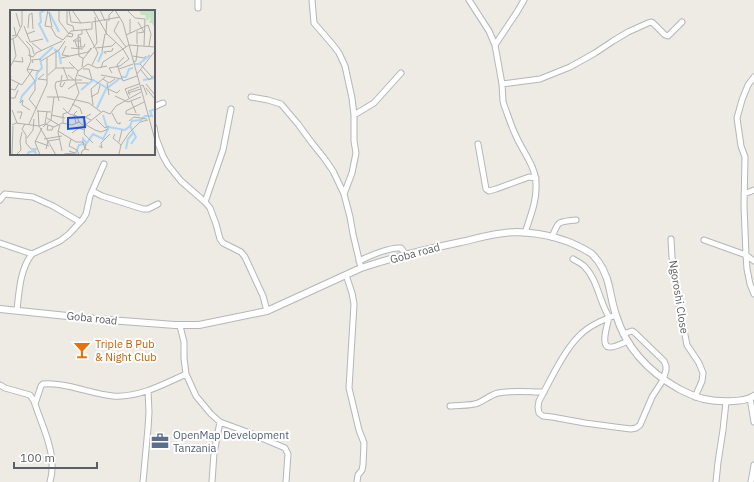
<svg xmlns="http://www.w3.org/2000/svg" width="754" height="482" viewBox="0 0 754 482" font-family="'IBM Plex Sans',sans-serif">
	<rect width="100%" height="100%" fill="#edebe4"/>
	<g fill="none" stroke-linecap="round" stroke-linejoin="round">
		<!-- minor casing -->
		<g stroke="#b4b6b9" stroke-width="7">
			<path id="minor" d="M312,0L314,23L333,45L339,53L345,66L352,98L354,115V141L356,153L352,173L344,194L350,217L353,234L361,268
				M469,0L489,31L495,45L502,84L503,101L504,105C508,115 511,126 516,136C523,152 536,167 536,184C537,201 530,217 525,233
				M198,8V0
				M495,45L517,12L524,0
				M754,77L748,85L742,100L737,118L741,146L745,157L744,206L746,255L747,269L750,284L754,294
				M502,84L540,79L570,67L595,53L613,41L628,32L648,23L651,22L653,23L665,35L668,36L682,22
				M251,97L268,100L281,104L298,124L312,143L324,158L333,171L344,194
				M154,107L158,105L163,103
				M354,115L374,103L401,73
				M154,127L156,138L163,156L168,165L181,181L205,202L210,208L216,224L220,239L223,243L241,252L245,257L263,296L267,311
				M478,144L486,189L489,191L496,189L529,177L536,178
				M92,191L102,196L143,209H148L158,204
				M744,194L754,190
				M0,200L3,196L5,194L33,197L53,206L80,222
				M205,202L223,150L231,109
				M552,237C559,220 558,222 576,220
				M671,239L672,257L677,288V295L687,345L699,363L703,373L702,381L695,397
				M704,240L746,255L754,261
				M0,243L32,254
				M573,259C576,261 581,263 584,266C598,280 599,301 609,317C608,323 600,346 609,347C614,348 623,343 628,341
				M359,261C369,256 390,247 401,248L406,255
				M346,275L352,293L354,304L349,388L359,430L364,443L363,465L362,470L358,475L357,482
				M17,310C19,292 20,269 32,254L60,241L69,234L83,219L86,214L90,196L104,164
				M616,315C603,320 590,325 580,335C564,350 550,381 539,401L538,407L539,413L543,416L552,417L585,423L615,427L631,429L636,428L640,425L652,397L663,380L666,370V366L664,361L634,332L632,331L623,334
				M180,326L184,342V358L186,374L196,396L211,414L220,422L250,433L285,448L288,454L286,482
				M0,385L5,388L30,395L34,401C42,427 58,454 50,482
				M750,398L754,422
				M35,404L41,386L43,384C65,382 91,394 113,396C139,398 164,384 186,374
				M450,406C458,405 472,406 478,403C485,400 490,395 498,393C513,390 529,392 544,392
				M143,482L148,428L149,412L148,391
				M212,482L214,453L220,422
				M716,482L718,462L723,430L726,402
				M751,482L754,465"/>
		</g>
		<!-- tertiary casing -->
		<g stroke="#b4b6b9" stroke-width="8">
			<path id="tertiary" d="M0,309L96,319L175,325H199L267,311L361,268C394,257 427,249 461,242C479,238 499,232 517,232C543,233 571,240 592,254C594,256 596,259 598,261C611,279 609,295 616,315C626,348 649,372 679,389C687,393 695,397 704,399C717,402 743,403 754,396"/>
		</g>
		<!-- minor -->
		<use href="#minor" stroke="#fff" stroke-width="5"/>
		<!-- tertiary -->
		<use href="#tertiary" stroke="#fff" stroke-width="6"/>
	</g>
	<!-- icons -->
	<defs>
		<g id="bar-bare" transform="scale(1.38)"><path d="M-6-5H6L.8 .8V4.5H3.5V6h-7V4.5H-.8V.8Z" fill="#e8710a" stroke="#fff" stroke-width="2.5" paint-order="stroke"/></g>
		<g id="office-bare" transform="scale(1.38)"><path d="M-6-3h4V-5.5h4V-3h4V5H-6ZM-1-4.5V-3h2v-1.5ZM-6 0V1H6V0Z" fill="#5c6f8a" stroke="#fff" stroke-width="2.5" paint-order="stroke"/></g>
	</defs>
	<g fill-rule="evenodd">
		<use href="#bar-bare" x="82" y="350"/>
		<use href="#office-bare" x="160" y="441"/>
	</g>
	<g text-anchor="middle" dominant-baseline="central" stroke-width="4" stroke-linejoin="round" paint-order="stroke">
		<!-- street labels -->
		<g font-size="11" fill="#5c5f63" stroke="#fff">
			<text transform="translate(415 253) rotate(-15)">Goba road</text>
			<text transform="translate(679 297) rotate(81)">Ngoroshi Close</text>
			<text transform="translate(92 318) rotate(6)">Goba road</text>
		</g>
		<!-- food labels -->
		<g font-size="11" fill="#c56008" stroke="#fff" text-anchor="start">
			<text x="95" y="344">Triple B Pub<tspan x="95" dy="13">&amp; Night Club</tspan></text>
		</g>
		<!-- service labels -->
		<g font-size="11" fill="#4e5e75" stroke="#fff" text-anchor="start">
			<text x="173" y="435">OpenMap Development<tspan x="173" dy="13">Tanzania</tspan></text>
		</g>
	</g>
	<!-- overview -->
	<g transform="translate(10 10)">
		<rect width="145" height="145" fill="#edebe4"/>
		<path d="M129,0H145V19L142,13H139L141,7L137,11L135,5H131Z" fill="#c3e1c3"/>
		<path fill="none" stroke="#acd5f5" stroke-width="2" d="M35,0L30,3L31,12L29,14L38,32M39,2L49,22M44,39L49,42L51,54M88,52L93,41M124,54H129L140,45M111,67H116L119,59L123,58M133,70L145,68M71,80L83,70L97,78M10,93L12,86L26,70L27,63L32,58L30,49L43,37M87,98L96,79L109,69M93,105L97,118M120,116L126,127L121,134M116,139L118,129L123,123M17,145L19,142L25,141L26,145M65,145L69,135L73,134V129L77,133L83,124L93,129L99,117L115,120L120,116L122,111L131,110L135,106H142L140,101L145,99"/>
		<path fill="none" stroke="#afafac" stroke-width="1" d="M38,0L35,16L41,17L46,26L53,30L61,21L82,19V12L110,7M49,0V11L59,24M57,0V14L63,16L64,21M59,0L61,12L71,13M62,0L71,13L81,12M83,0L97,24L113,39L119,49L110,56L99,58L102,63M90,0L95,11M105,0L113,13L145,130M117,0L125,8L135,9L134,36M39,2L42,17M6,3L10,17M120,9V23M99,11V5L104,0M109,11L104,21L116,37M128,12L134,22L128,23M14,16L17,24L25,21M18,18L19,5L22,3L23,19M72,20V24L68,25L69,46L74,49M76,20L88,43L82,55M96,23L97,9M17,24L20,32L33,29M7,25L19,39L21,51L17,60L25,71M116,25L138,15L141,24L139,36M2,26L6,25L4,17M57,26L62,27L63,24L59,23M68,27H70L71,37M68,28L63,31H71M0,30L6,27L12,15V0M16,31L22,37L24,44M65,31L67,37H74L75,34M22,33L32,41M127,34V21M119,35L145,37M56,36L52,45L59,46M61,38L73,39M83,38L87,33L85,7M86,38L102,36L106,32M92,41L95,24H97M96,44L94,42L102,41L103,38M18,45L23,47L26,43L52,31M123,46L134,48L136,46M51,48L78,42L81,38M3,51L13,52L12,47M31,51L49,40L55,31M59,52L68,61M123,52L126,51L128,35M23,53L22,50L31,49M130,54L142,67M0,57L6,46L3,29M53,57L58,70H64M72,57L73,49L82,38M46,58H64M91,58L93,52L119,35M17,59L29,61M73,59H79L82,70M109,59L123,54M131,60L139,70L145,65M34,64L28,69L37,70M127,64L145,41M38,65L46,58V41M52,65L51,71L58,70M58,65L64,70H72M68,65L82,70M91,65L112,69M1,66L0,69L12,75L23,59M93,69L99,73L105,69M25,71V80L19,89L27,99M113,71L107,55L114,47M113,71L127,66M51,72L50,76L52,77L55,72M97,73L99,85M136,74L145,85M131,76L133,75L137,85M136,78L144,88M1,79L5,80L9,73M58,79L67,73H78M98,79L107,83L110,80M118,83L131,79M120,85L118,81L129,77M105,86L118,92L131,87M37,87H53M53,87L65,90M81,87L88,83L90,75M0,88H5L8,80M119,88L115,79L129,74M66,90L79,93L91,102M49,91L45,76L46,72L51,71M121,91L126,103M10,93L13,90L12,95L20,100M62,94L70,98L72,104M83,95L81,79L95,67M106,96L131,82M53,98L59,104L67,106L69,112M2,100L7,113M28,100L29,116M27,101L41,102M93,101L100,104L106,96M7,102H12L10,109M102,103L107,113L110,114V112M41,105L55,108M130,105L116,104V101L134,92M37,108L49,115M74,108L76,115L85,120L91,122L98,119M86,109L95,118L99,116M81,110L75,107L81,104M119,111L124,107L137,109M53,113V104L59,102L69,83L65,70L68,61L78,54L87,58L97,56M66,113L64,104L67,101M15,114L12,119L16,125V133L21,139H27M19,114L37,74V48M35,114L37,102M2,115L6,113L29,116L35,114L44,117L52,113L62,115L69,112L74,116L93,101M38,115L37,120H42L43,117M50,115L48,122L52,141M29,116L46,145M75,116L74,124L83,133M33,117L41,110L44,87M48,121L66,132H73L75,139L79,140M62,123L69,118L74,120M105,124L103,128L111,135M17,128L23,120L24,109M34,129L52,126M61,129L59,136L67,140L69,145M25,131L39,136M109,132L112,120M89,136L92,138L91,133L100,124M36,139L38,131L50,129M54,144L65,143L59,141M109,144L111,135L119,123L130,112L138,110M2,145L3,116M6,145L11,140L10,131L12,122M30,145L25,132L32,118M71,145L72,141L75,139L76,134H73"/>
		<path fill="#1d4ed8" fill-opacity="0.15" stroke="#1d4ed8" stroke-width="2" d="M74,107L75,117L58,119V108Z"/>
		<rect width="145" height="145" fill="none" stroke="#5c5f63" stroke-width="2"/>
	</g>
	<!-- scale -->
	<path d="M14 462v6h83v-6" fill="none" stroke="#5c5f63" stroke-width="2"/>
	<text x="20" y="462" font-size="12" fill="#5c5f63" stroke="#ffffff" stroke-width="3" paint-order="stroke">100 m</text>
</svg>
